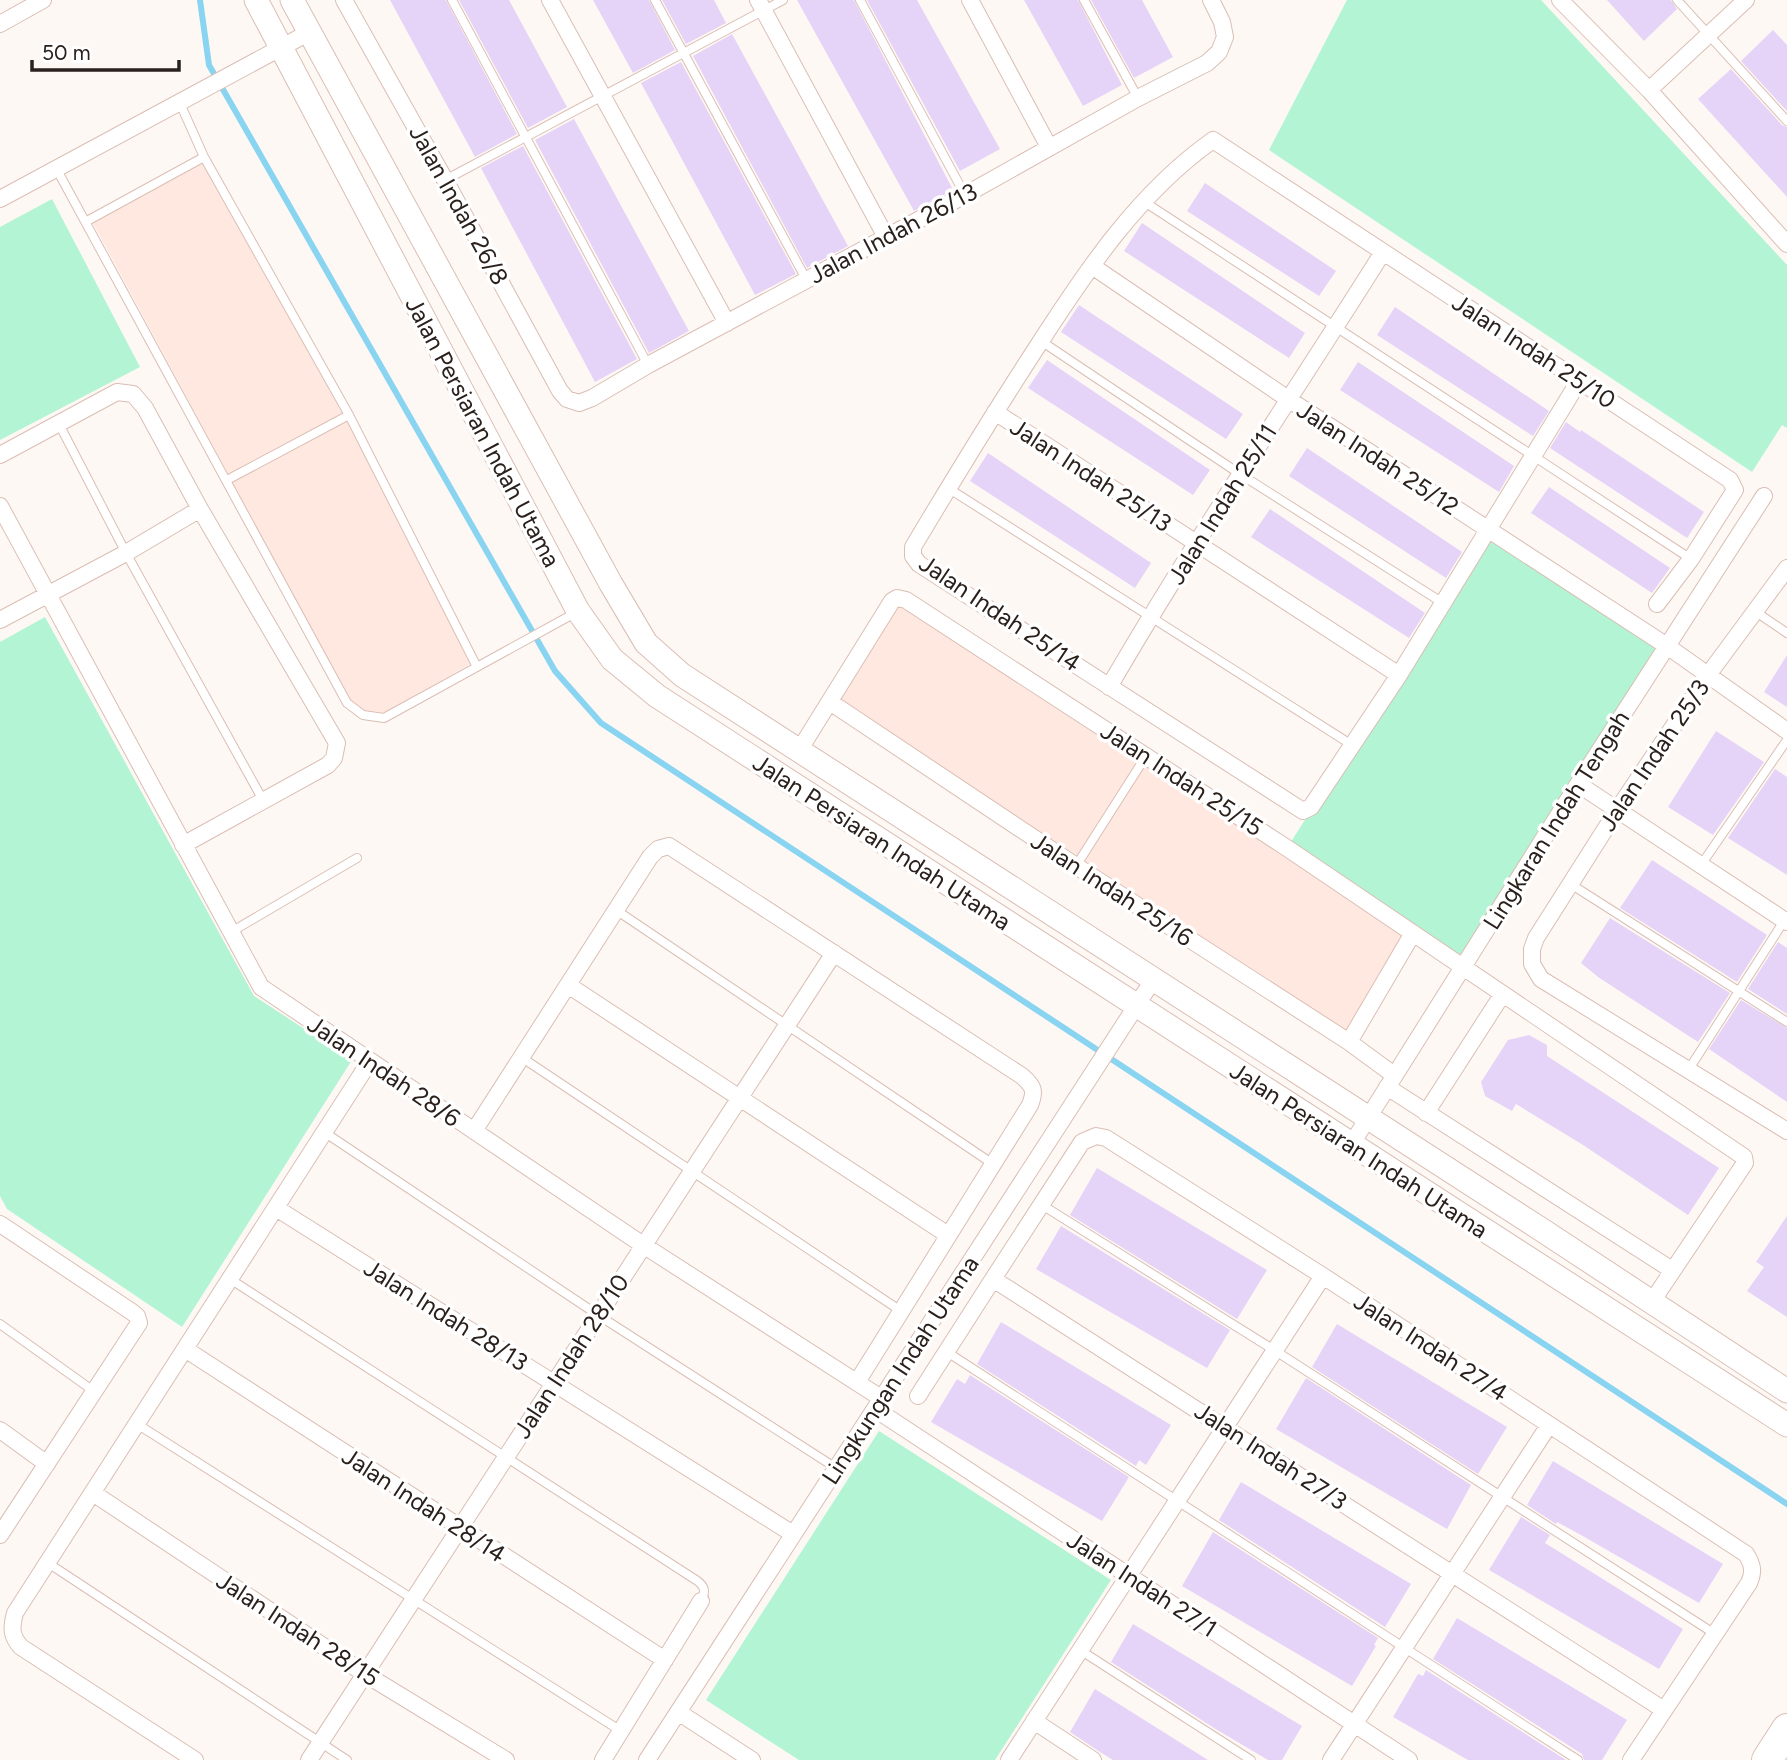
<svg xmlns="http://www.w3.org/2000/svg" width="1787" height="1760" viewBox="0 0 1787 1760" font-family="Figtree,sans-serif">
	<rect width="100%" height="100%" fill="#fef8f5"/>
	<!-- built -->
	<path fill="#ffe8e0" d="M202,163L348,423L470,664L384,713L364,710L349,699L93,223Z
		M899,604L1158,772L1402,935L1346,1032L840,700Z"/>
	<!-- green -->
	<path fill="#b2f4d3" d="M1347,0H1541L1787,265V428L1782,425L1752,472L1269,150Z
		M52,199L140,367L0,440V227Z
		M1490,530L1667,646L1463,967L1287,848Z
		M45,617L254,996L352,1060L182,1327L7,1209L0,1196V642Z
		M879,1431L1111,1580L995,1760H799L706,1700Z"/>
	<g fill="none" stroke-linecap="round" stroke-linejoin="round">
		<!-- stream -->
		<path stroke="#89d4f1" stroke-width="6" d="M200,0L209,65L555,671L601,723L1787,1504"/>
	</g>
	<!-- building -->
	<path fill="#e5d4f7" d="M390,0H446L517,134L475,157Z
		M459,0H509L567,107L528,128Z
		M593,0H649L675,50L633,73Z
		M662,0H714L726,23L686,44Z
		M797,0H854L953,190L914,211Z
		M867,0H917L1000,149L960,171Z
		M1024,0H1078L1122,85L1083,106Z
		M1091,0H1142L1173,57L1134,78Z
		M1607,0H1671L1677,9L1644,41Z
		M1773,30L1787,45V111L1741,61Z
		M732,34L848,246L807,268L693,56Z
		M681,62L796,274L755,295L641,83Z
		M1731,69L1782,125L1787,127V197L1698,99Z
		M574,119L689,331L649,353L535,140Z
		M523,146L637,359L595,382L481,168Z
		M1205,183L1336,271L1319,296L1187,211Z
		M1142,223L1305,333L1289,358L1124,251Z
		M1079,305L1243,414L1226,439L1061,332Z
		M1395,307L1549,411L1533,436L1377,335Z
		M1047,360L1210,470L1193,495L1028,388Z
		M1358,362L1514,466L1499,492L1340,390Z
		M1566,422L1580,432L1581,430L1704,512L1687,538L1550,448Z
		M1307,448L1462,552L1446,578L1289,476Z
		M988,453L1151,563L1135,588L970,481Z
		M1549,487L1670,568L1652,593L1531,513Z
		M1270,509L1425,613L1409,638L1251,537Z
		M1787,655V707L1764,692Z
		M1716,731L1764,762L1713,835L1668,807Z
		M1775,769L1787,777V875L1728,838Z
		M1652,860L1767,935L1737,982L1620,908Z
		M1610,918L1730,993L1698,1042L1598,977L1581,963Z
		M1778,942L1787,948V1014L1748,989Z
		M1741,1000L1787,1028V1102L1709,1049Z
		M1529,1035L1547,1045V1056L1719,1168L1688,1215L1583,1145L1516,1104L1512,1111L1485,1096L1481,1082L1508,1040Z
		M1097,1168L1267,1270L1237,1319L1070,1215Z
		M1787,1216V1317L1747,1291L1764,1267L1756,1262Z
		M1061,1226L1230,1330L1207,1368L1036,1269Z
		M1001,1322L1171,1425L1146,1465L1139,1460L1136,1466L977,1364Z
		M1337,1324L1507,1427L1478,1474L1312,1367Z
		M970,1375L1129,1477L1102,1521L931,1422L957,1379L965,1384Z
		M1306,1378L1471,1485L1447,1529L1276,1429Z
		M1553,1461L1723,1564L1699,1603L1581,1535L1557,1522L1556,1524L1527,1505Z
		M1241,1482L1411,1584L1385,1627L1219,1520Z
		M1521,1517L1550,1535L1545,1543L1683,1629L1659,1669L1489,1570Z
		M1213,1532L1378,1638L1374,1645L1376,1646L1352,1686L1182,1586Z
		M1457,1618L1627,1720L1602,1760H1584L1582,1754L1433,1659Z
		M1133,1624L1302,1726L1282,1760H1268L1214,1728L1111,1662Z
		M1426,1670L1566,1760H1468L1393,1717L1418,1674L1423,1676Z
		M1095,1689L1208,1760H1113L1100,1752L1070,1732Z"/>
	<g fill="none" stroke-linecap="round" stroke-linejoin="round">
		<!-- lane casing -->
		<g stroke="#dabeb3" stroke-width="10">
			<path id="lane" d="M452,0L648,365
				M655,0L806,279
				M860,0L965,195
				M1084,0L1138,98
				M1677,0L1787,121
				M179,101L204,157L349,415L477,667
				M56,168L347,703L363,715L384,718L575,613
				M445,180L783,0
				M1143,201L1691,559
				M87,221L204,157
				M1041,341L1240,474L1443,603
				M59,424L126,553L264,802
				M227,480L349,415
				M948,488L1352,745
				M1756,612L1787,633
				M1701,865L1787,740
				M1076,866L1146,756
				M1569,883L1787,1022
				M616,910L993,1164
				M231,932L357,858
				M521,1057L901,1311
				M1689,1069L1784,921
				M324,1132L598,1315L836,1468
				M1042,1205L1274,1350L1715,1634
				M230,1279L696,1580C705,1586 706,1591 701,1601
				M0,1324L95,1392
				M947,1352L1578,1760
				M137,1424L621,1731
				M48,1563L347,1760
				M1080,1650L1251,1760"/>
		</g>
		<!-- street casing -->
		<g stroke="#dabeb3" stroke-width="18">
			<path id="street" d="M344,0L445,180L560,391L567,399L579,403L592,398L648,365L965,195L1138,98L1207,63L1219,52L1225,37L1222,22L1211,0
				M550,0L727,323
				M758,0L886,237
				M970,0L1049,147
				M1560,0L1649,90L1787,244
				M0,24L43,0
				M1649,90L1746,0
				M0,199L310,32
				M1092,266L1288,399L1667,646L1787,731
				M1579,381L1399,675L1311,807L1303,811L919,564L913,556V547C953,480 994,413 1037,347C1086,271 1138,193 1213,140L1730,480L1735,490L1691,559L1657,604
				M995,412L1399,675
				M0,455L117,392L133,394L145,408L200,509L337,743L334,758L328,765L183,845
				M0,506L261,987L643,1245L881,1398
				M1787,568L1708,675L1618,809L1536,938L1532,949V964L1541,979L1787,1131
				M0,620L126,553L200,509
				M1109,687C1195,539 1292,397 1383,252
				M830,702L1076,866L1349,1042L1394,1075
				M800,749L892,601L897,598L906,600L1287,848L1744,1157L1745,1163L1651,1303
				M1578,784L1787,922
				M568,985L948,1235
				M1349,1042L1413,933
				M1387,1087L1672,1270
				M1426,1113L1502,995
				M474,1131L650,857L658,849L669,846L1022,1076C1033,1086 1036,1090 1030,1105L857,1382
				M1351,1145L1578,784L1764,496
				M276,1208L793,1534
				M0,1224L132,1312L137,1316L139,1323L0,1535
				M993,1279L1082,1142L1096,1136L1106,1138L1323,1276L1746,1554C1753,1565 1754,1572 1749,1583L1631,1760
				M185,1349L665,1660
				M918,1396L993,1279L1664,1710
				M875,1409L1409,1760
				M0,1430L47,1464
				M93,1493L365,1674L506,1760
				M678,1712L752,1760
				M1034,1721L1093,1760
				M195,1760L21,1647C11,1636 11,1628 15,1613L370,1061
				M309,1760L834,953
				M603,1760L701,1601
				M647,1760L1153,980
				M1009,1760L1323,1276
				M1331,1760L1549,1425"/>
		</g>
		<!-- secondary casing -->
		<g stroke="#dabeb3" stroke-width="25">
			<path id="secondary" d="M256,0L578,611L612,659L657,696L1787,1425
				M292,0L611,584L646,643L682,675L1539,1228L1787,1391"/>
		</g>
		<!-- highway casing -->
		<g stroke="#dabeb3" stroke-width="32">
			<path id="highway" d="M1767,1760L1787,1729"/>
		</g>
		<!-- lane -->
		<use href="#lane" stroke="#fff" stroke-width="8"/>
		<!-- street -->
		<use href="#street" stroke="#fff" stroke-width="16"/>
		<!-- secondary -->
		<use href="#secondary" stroke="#fff" stroke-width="23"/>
		<!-- highway -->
		<use href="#highway" stroke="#fff" stroke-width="30"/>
	</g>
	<g text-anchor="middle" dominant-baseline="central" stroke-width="7" stroke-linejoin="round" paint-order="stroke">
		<!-- street labels -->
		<g font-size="24" fill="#2a201c" stroke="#fff">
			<text transform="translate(459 205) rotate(61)">Jalan Indah 26/8</text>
			<text transform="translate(893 233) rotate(-28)">Jalan Indah 26/13</text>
			<text transform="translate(1534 351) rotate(33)">Jalan Indah 25/10</text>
			<text transform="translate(483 432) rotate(62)">Jalan Persiaran Indah Utama</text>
			<text transform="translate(1378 458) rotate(33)">Jalan Indah 25/12</text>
			<text transform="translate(1091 475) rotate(33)">Jalan Indah 25/13</text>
			<text transform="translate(1222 504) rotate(-58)">Jalan Indah 25/11</text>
			<text transform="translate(1000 613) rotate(34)">Jalan Indah 25/14</text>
			<text transform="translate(1654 755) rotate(-56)">Jalan Indah 25/3</text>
			<text transform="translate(1182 779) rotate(33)">Jalan Indah 25/15</text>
			<text transform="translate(1556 820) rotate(-58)">Lingkaran Indah Tengah</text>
			<text transform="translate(882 842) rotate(33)">Jalan Persiaran Indah Utama</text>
			<text transform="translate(1112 889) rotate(33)">Jalan Indah 25/16</text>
			<text transform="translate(384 1071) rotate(34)">Jalan Indah 28/6</text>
			<text transform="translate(1359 1150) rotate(33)">Jalan Persiaran Indah Utama</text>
			<text transform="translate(446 1315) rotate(32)">Jalan Indah 28/13</text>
			<text transform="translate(1431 1347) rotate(33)">Jalan Indah 27/4</text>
			<text transform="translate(571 1356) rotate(-57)">Jalan Indah 28/10</text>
			<text transform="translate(900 1370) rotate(-57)">Lingkungan Indah Utama</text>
			<text transform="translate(1271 1456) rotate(33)">Jalan Indah 27/3</text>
			<text transform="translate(424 1505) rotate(33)">Jalan Indah 28/14</text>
			<text transform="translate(1142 1584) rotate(33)">Jalan Indah 27/1</text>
			<text transform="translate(298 1629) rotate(33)">Jalan Indah 28/15</text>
		</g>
	</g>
	<!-- scale -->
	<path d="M32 60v10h147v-10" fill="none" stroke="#2a201c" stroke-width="3.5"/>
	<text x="42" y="60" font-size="21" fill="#2a201c" stroke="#ffffff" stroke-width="5" paint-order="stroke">50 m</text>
</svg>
